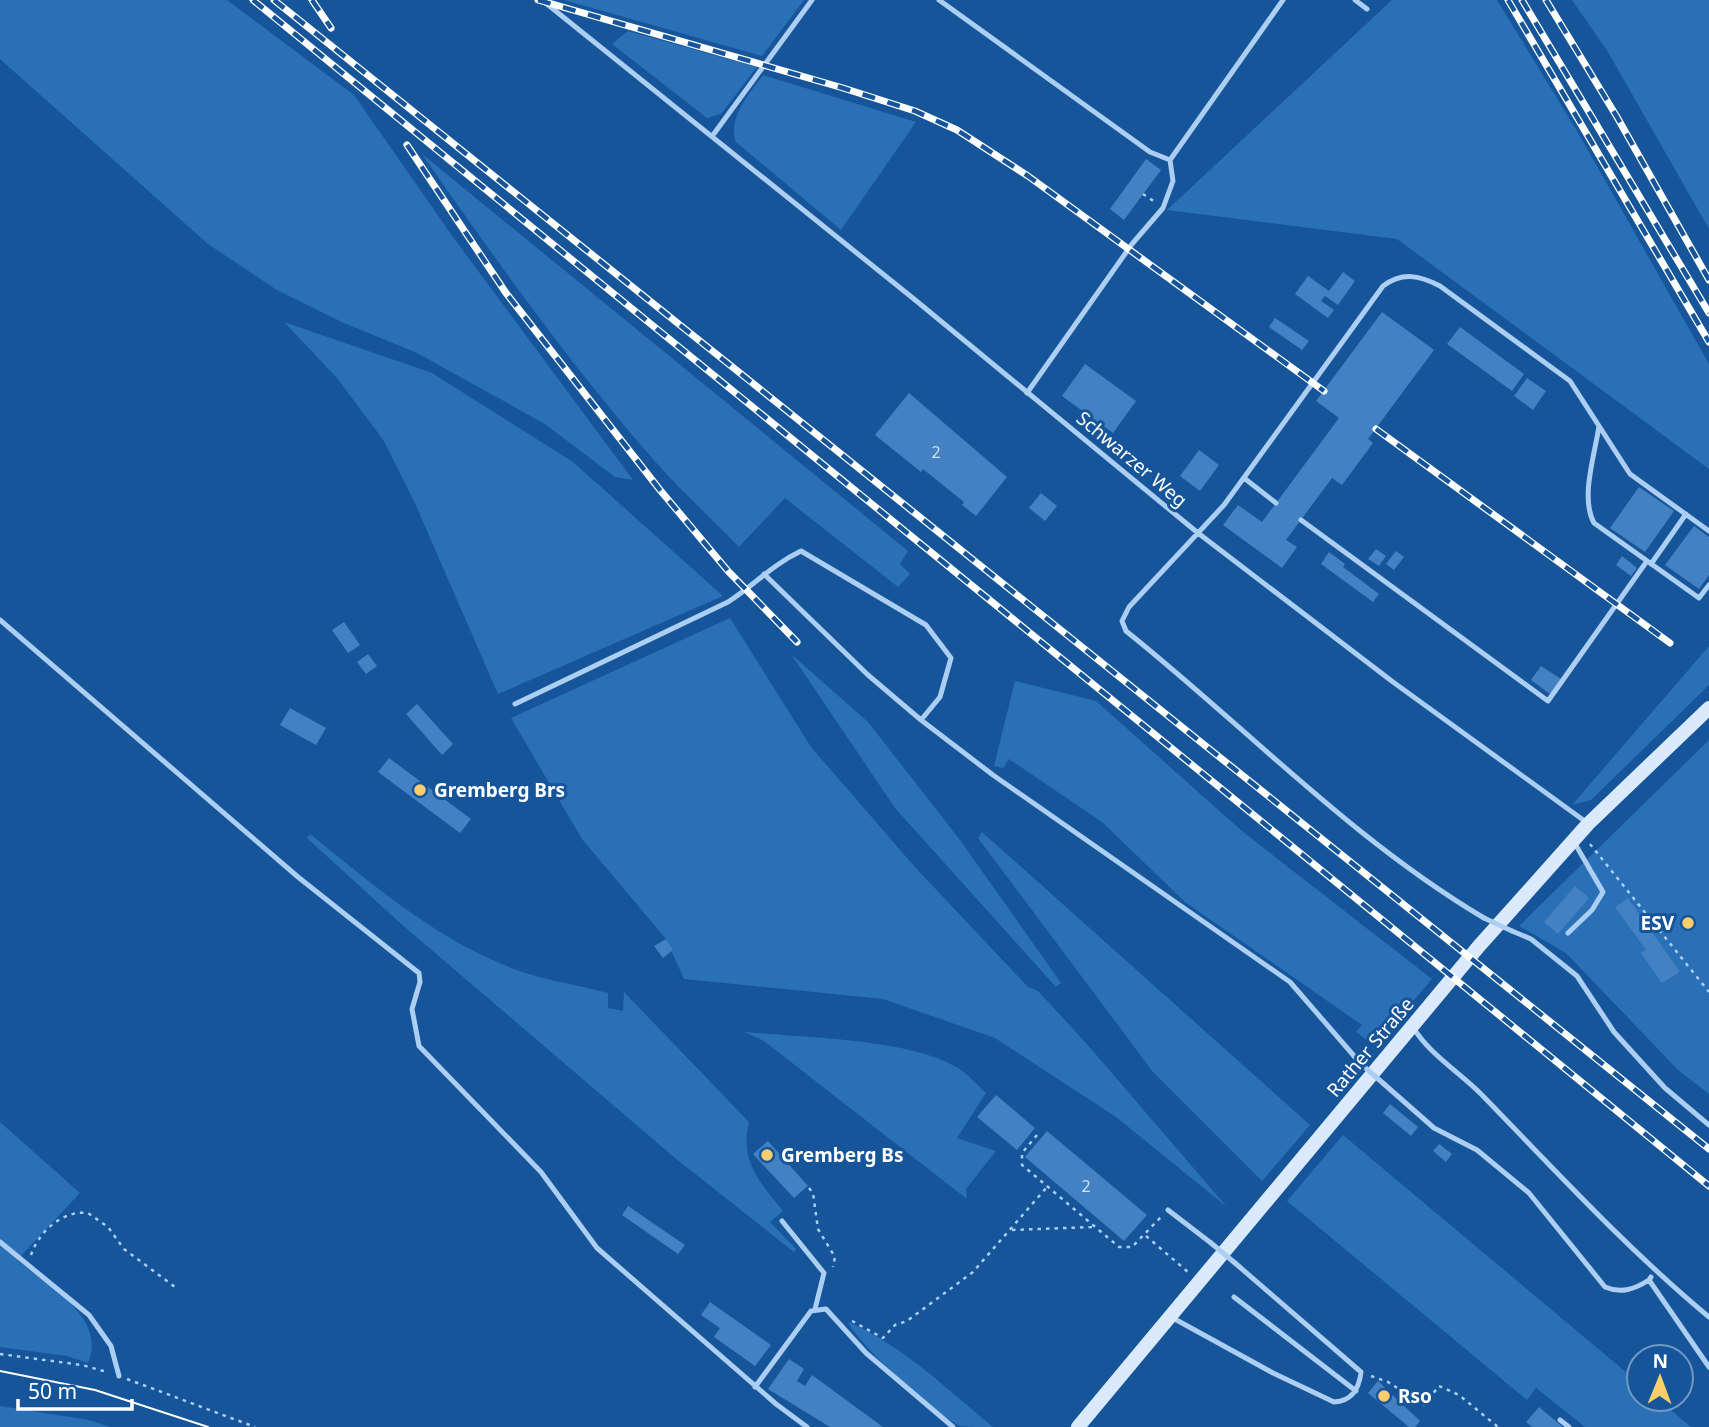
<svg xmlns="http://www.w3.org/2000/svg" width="1709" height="1427" viewBox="0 0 1709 1427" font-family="'Noto Sans',sans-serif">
	<rect width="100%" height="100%" fill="#165599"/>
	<!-- green -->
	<path fill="#2a70b7" d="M0,0H227L354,95L453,237L633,480L615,477L545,424L417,353L344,323L277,290L208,244L0,59Z
		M564,0H804L762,56Z
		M1392,0H1497L1577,131L1709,364V469L1397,239L1167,210Z
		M1572,0H1709V229L1608,52Z
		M628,31L757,67L721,114L707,118L612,44Z
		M763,75L916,122L841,230L736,142C727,118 750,93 763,75Z
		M422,154L908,551L900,564L910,574L898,587L785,498L739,547C711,518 680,490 653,459C569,363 495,259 422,154Z
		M284,322L432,373L573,462L723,596L498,694L414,501L384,441L337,378Z
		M730,618L811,747L914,866L1028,987L1038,991L1086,1043L1227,1207L1116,1117L995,1038L883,999L684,979L666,939L582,839L511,718Z
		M1709,646V685L1591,800L1572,805Z
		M791,654L868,722L960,840L1061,983L1056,987L895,808Z
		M1015,681L1096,701L1243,832L1432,979L1375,1046L1356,1032L1362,1025L1185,902L1102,822L1009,759L1003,768L994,766Z
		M1709,740V1094L1678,1070L1566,953L1519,926Z
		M982,832L1310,1125L1262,1181L1153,1072L978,838Z
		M310,834C371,883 431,935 504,965C536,979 574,984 608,993V1008L623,1011L624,992L749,1122C739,1160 760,1183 783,1211L770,1222L796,1249L794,1252L675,1158L399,922L307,838Z
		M745,1032C803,1038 908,1038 958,1068C968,1074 977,1085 986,1093L957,1138L996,1151L966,1189L967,1199L764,1041Z
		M0,1122L80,1193L17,1260C46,1285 108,1317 88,1363L67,1356L0,1347Z
		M1343,1135L1639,1383V1399H1658L1691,1427H1585L1536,1388L1527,1400L1287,1201Z
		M848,1322C902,1345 948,1390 993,1427C984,1427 968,1427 960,1426C936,1414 859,1346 848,1322Z
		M0,1406L89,1420L110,1427H0Z"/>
	<!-- building -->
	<path fill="#4481c2" d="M1146,159L1161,170L1124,220L1110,209Z
		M1343,272L1355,281L1338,305L1325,296L1321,301L1334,310L1328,318L1295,294L1308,276L1329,291Z
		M1382,312L1434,350L1368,439L1373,443L1342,485L1332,478L1286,540L1297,547L1282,568L1223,525L1238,505L1262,522L1339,418L1316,401Z
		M1275,318L1309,341L1302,350L1269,327Z
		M1460,327L1524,374L1512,391L1447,344Z
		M1085,364L1136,401L1113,433L1062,396Z
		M1527,378L1546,391L1533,410L1514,396Z
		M909,393L1007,477L976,516L962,505L964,502L923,469L921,472L875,435Z
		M1199,450L1219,465L1200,491L1180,476Z
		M1639,487L1674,511L1645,552L1610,528Z
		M1041,493L1057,506L1045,521L1029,508Z
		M1694,526L1709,537V575L1699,589L1665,565Z
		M1376,549L1386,556L1379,566L1368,559Z
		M1396,551L1404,557L1394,570L1386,564Z
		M1329,552L1345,564L1343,567L1379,594L1373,602L1321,564Z
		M1622,556L1637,568L1631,576L1616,565Z
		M344,622L360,645L348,653L332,630Z
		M368,654L377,666L366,674L357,662Z
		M1541,666L1561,679L1550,694L1531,680Z
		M417,704L453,744L442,755L406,714Z
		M290,708L326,728L316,745L280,725Z
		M389,758L471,819L460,833L378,772Z
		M1575,886L1589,898L1558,934L1544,922Z
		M1628,898L1680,972L1662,983L1641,953L1646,950L1615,907Z
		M666,939L673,950L663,958L654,946Z
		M996,1095L1035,1128L1017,1150L977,1117Z
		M1390,1104L1418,1127L1411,1136L1383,1113Z
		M1047,1131L1147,1215L1124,1241L1025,1157Z
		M768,1141L808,1186L794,1198L753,1154Z
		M1439,1144L1452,1154L1446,1162L1433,1151Z
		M628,1206L685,1245L678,1254L622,1215Z
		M710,1302L771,1345L755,1366L714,1337L720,1328L701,1315Z
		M789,1359L804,1369L797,1381L805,1386L812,1375L883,1427H830L768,1389Z
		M1378,1381L1420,1421L1415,1427H1409L1368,1393Z
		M1539,1407L1563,1427H1532L1526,1422Z"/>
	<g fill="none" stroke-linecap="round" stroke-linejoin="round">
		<!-- path -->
		<path stroke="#abcef2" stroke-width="2.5" stroke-dasharray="3.5 5" stroke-linecap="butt" d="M1143,194L1155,202
			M1590,844L1709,992
			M1037,1135L1022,1153V1165L1119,1247H1132L1161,1217
			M809,1188L813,1193L818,1229L835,1257L833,1267
			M1012,1230L1093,1227
			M1146,1236L1188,1272
			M31,1255C39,1231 63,1210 88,1213L108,1227L124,1249L175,1287
			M852,1321L883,1338L895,1325L907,1321L973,1272L1047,1187
			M0,1354L82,1365L107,1372
			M1371,1376L1388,1382L1424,1405L1439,1386L1459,1395L1498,1427
			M127,1379L255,1427"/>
		<!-- lane -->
		<path stroke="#abcef2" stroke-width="5" d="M542,0L914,299L1198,533L1393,682L1586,822
			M939,0L1150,152L1170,160L1283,0
			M1355,0L1367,9
			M713,135L812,0
			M1027,393L1132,244L1163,208L1173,181L1170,160
			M1599,426C1595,454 1580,498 1594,523L1699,598L1709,585
			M1244,478L1276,503
			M1301,520L1548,701L1647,561
			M1651,564L1686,514
			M764,574L868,675L921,720L993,775L1290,982L1361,1064
			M0,620L298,877L419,973L420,982L412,1009L419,1046L541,1172L597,1248L776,1404L807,1427
			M515,704L728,602C755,585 770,566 801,551L926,625L951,658L940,697L921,720
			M1484,918C1351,839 1246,727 1126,631L1122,621L1129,607L1224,505L1383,286C1402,272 1419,275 1440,286L1570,381L1630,474L1709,531
			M1512,931L1531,939L1577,976L1614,1032L1665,1088L1709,1125
			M1568,933L1592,910L1603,892L1574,842
			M1413,1027C1428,1053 1459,1072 1481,1094C1555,1170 1627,1249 1709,1317
			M1384,1084L1434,1128L1477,1150L1529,1193L1605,1287C1621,1294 1635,1289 1649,1280
			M1168,1210L1211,1243
			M782,1221L824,1273L815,1309
			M0,1242L89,1315L111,1346L119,1376
			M1651,1277L1649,1280L1709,1367
			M1234,1297L1356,1391
			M1171,1317L1273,1373L1334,1402C1352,1401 1359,1389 1361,1372L1235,1263
			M755,1387L811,1311L826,1309L866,1353L953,1427
			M1560,1420L1569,1427"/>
		<!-- secondary -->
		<path stroke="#daeafc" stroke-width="14" d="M1078,1427L1479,946L1588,824L1709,708"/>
		<!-- tram -->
		<path stroke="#fff" stroke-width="2" d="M0,1371L95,1390L208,1427"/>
		<!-- rail casing -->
		<g stroke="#fff" stroke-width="7">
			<path id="rail" d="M253,0L1709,1186
				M274,0L1709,1149
				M312,0L331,28
				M538,0L843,88L915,111L957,130L1028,176L1324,391
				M1508,0L1709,342
				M1522,0L1709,313
				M1546,0L1617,117L1709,280
				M407,145L506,293L660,490L728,571L797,642
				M1376,429L1670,643"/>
		</g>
		<!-- rail -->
		<use href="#rail" stroke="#165599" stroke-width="4.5" stroke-dasharray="13" stroke-linecap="butt"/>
		<!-- lane-bridge -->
		<path stroke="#abcef2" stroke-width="5" d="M1484,918L1512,931
			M1361,1064L1384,1084
			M1211,1243L1235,1263"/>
	</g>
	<!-- markers -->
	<g fill="#ffce6c" stroke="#165599" stroke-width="2.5">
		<circle cx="420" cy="790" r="7"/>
		<circle cx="1688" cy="923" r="7"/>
		<circle cx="767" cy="1155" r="7"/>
		<circle cx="1384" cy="1396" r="7"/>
	</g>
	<g text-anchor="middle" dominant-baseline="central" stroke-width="6" stroke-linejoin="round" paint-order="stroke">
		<!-- number labels -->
		<g font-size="16" fill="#d0e0f0">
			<text x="936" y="452">2</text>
			<text x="1086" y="1186">2</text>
		</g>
		<!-- street labels -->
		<g font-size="19" fill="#fff" stroke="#165599">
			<text transform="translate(1132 459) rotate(40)">Schwarzer Weg</text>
			<text transform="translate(1370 1047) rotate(-50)">Rather Straße</text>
		</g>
		<!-- poi labels -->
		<g font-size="19" font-weight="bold" fill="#fff" stroke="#165599" text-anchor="start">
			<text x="434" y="790">Gremberg Brs</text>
			<text x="1674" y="923" text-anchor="end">ESV</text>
			<text x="781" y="1155">Gremberg Bs</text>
			<text x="1398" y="1396">Rso</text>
		</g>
	</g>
	<!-- north arrow -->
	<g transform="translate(1660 1378) rotate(1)"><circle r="33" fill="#165599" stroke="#7399c2" stroke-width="2"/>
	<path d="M0-5L12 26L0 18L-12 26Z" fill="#ffce6c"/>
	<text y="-10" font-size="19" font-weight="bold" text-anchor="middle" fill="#ffffff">N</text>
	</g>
	<!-- scale -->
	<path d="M18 1399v10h114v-10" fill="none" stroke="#ffffff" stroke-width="3.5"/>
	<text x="28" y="1399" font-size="21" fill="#ffffff" stroke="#165599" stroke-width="5" paint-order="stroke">50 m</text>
</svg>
